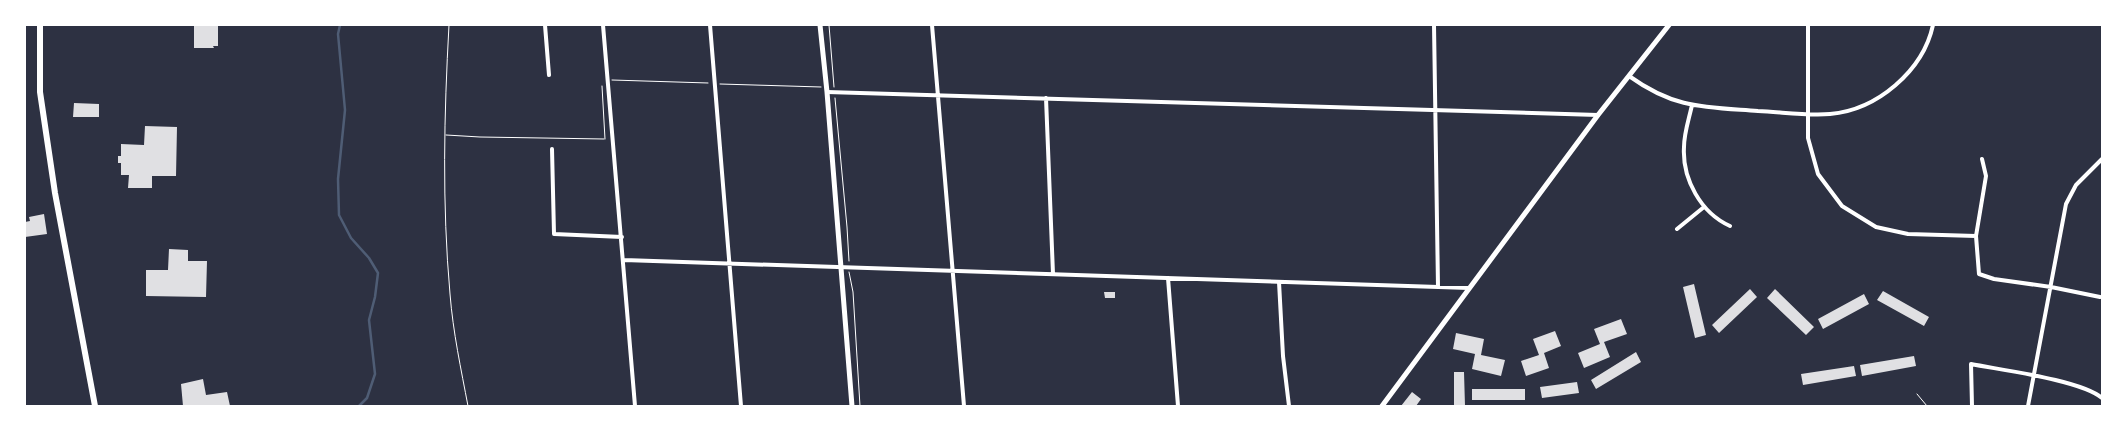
<svg xmlns="http://www.w3.org/2000/svg" width="2127" height="431" viewBox="0 0 2127 431" font-family="'Space Grotesk',sans-serif">
	<rect width="100%" height="100%" fill="#2d3142"/>
	<g fill="none" stroke-linecap="round" stroke-linejoin="round">
		<!-- stream -->
		<path stroke="#4f5d75" stroke-width="2.5" d="M340,25L338,34L345,110L338,179L339,215L351,238L369,258L378,273L375,297L369,320L375,374L367,398L359,406"/>
	</g>
	<!-- building -->
	<path fill="#e0e0e3" d="M194,25H218V46H213L214,48H194Z
		M74,103L99,104V117H73Z
		M145,126L177,127L176,176H152V188H128L129,175H121V163H118V156H121V144L144,145Z
		M44,214L47,234L25,237V222L30,221L29,217Z
		M169,249L188,250V261H207L206,297L146,296V270H168Z
		M1694,284L1706,335L1695,338L1683,287Z
		M1750,289L1757,297L1719,333L1712,325Z
		M1775,289L1814,327L1806,335L1767,298Z
		M1883,291L1929,317L1924,326L1877,300Z
		M1104,292H1115V298H1105Z
		M1864,294L1869,304L1823,329L1818,319Z
		M1621,319L1627,334L1604,342L1610,357L1584,368L1578,353L1600,344L1594,329Z
		M1555,331L1561,346L1544,353L1549,368L1526,376L1521,361L1539,355L1533,339Z
		M1456,333L1484,339L1481,355L1505,360L1501,376L1472,369L1475,354L1453,349Z
		M1636,352L1641,362L1596,389L1591,380Z
		M1914,356L1916,366L1862,376L1860,365Z
		M1854,366L1856,376L1803,385L1801,374Z
		M1454,372H1464L1465,406H1454Z
		M203,379L206,395L227,392L230,406H183L181,384Z
		M1577,382L1579,393L1542,398L1540,387Z
		M1472,389H1525V400H1472Z
		M1412,392L1421,399L1416,406H1401Z"/>
	<g fill="none" stroke-linecap="round" stroke-linejoin="round">
		<!-- path -->
		<path stroke="#fff" stroke-width="1" d="M449,25C444,115 442,204 450,294C453,332 461,369 468,406
			M829,25L834,87
			M612,80L708,83
			M720,84L821,87
			M602,86L605,139
			M835,98L847,227L849,261
			M446,135L480,137L604,139
			M849,272L853,292L860,406
			M1917,394L1927,406"/>
		<!-- minor -->
		<path stroke="#fff" stroke-width="4" d="M545,25L549,75
			M603,25L635,406
			M710,25L741,406
			M932,25L964,406
			M1434,25L1438,287
			M1808,25V138L1818,174L1842,206L1876,227L1908,234L1976,236
			M1629,76C1675,109 1704,107 1758,111C1782,112 1807,116 1830,114C1877,110 1923,71 1933,25
			M827,92L1598,115
			M1046,98L1053,274
			M1692,105C1689,119 1684,133 1684,147C1682,179 1701,213 1730,226
			M552,149L554,234L622,237
			M1982,159L1986,176L1976,236L1979,274L1994,279L2051,287L2100,297
			M1677,229L1704,207
			M624,260L1469,288
			M1168,278L1178,406
			M1279,282L1283,356L1289,406
			M1972,406L1971,364C2001,370 2081,380 2102,398
			M2028,406L2066,204L2076,185L2102,159"/>
		<!-- tertiary -->
		<path stroke="#fff" stroke-width="5" d="M820,25L827,92L852,406
			M1382,406L1598,115L1669,25"/>
		<!-- primary -->
		<path stroke="#fff" stroke-width="6" d="M40,25V92L55,193L95,406"/>
	</g>
	<!-- border -->
	<rect width="2127" height="431" fill="none" stroke="#ffffff" stroke-width="52"/>
</svg>
